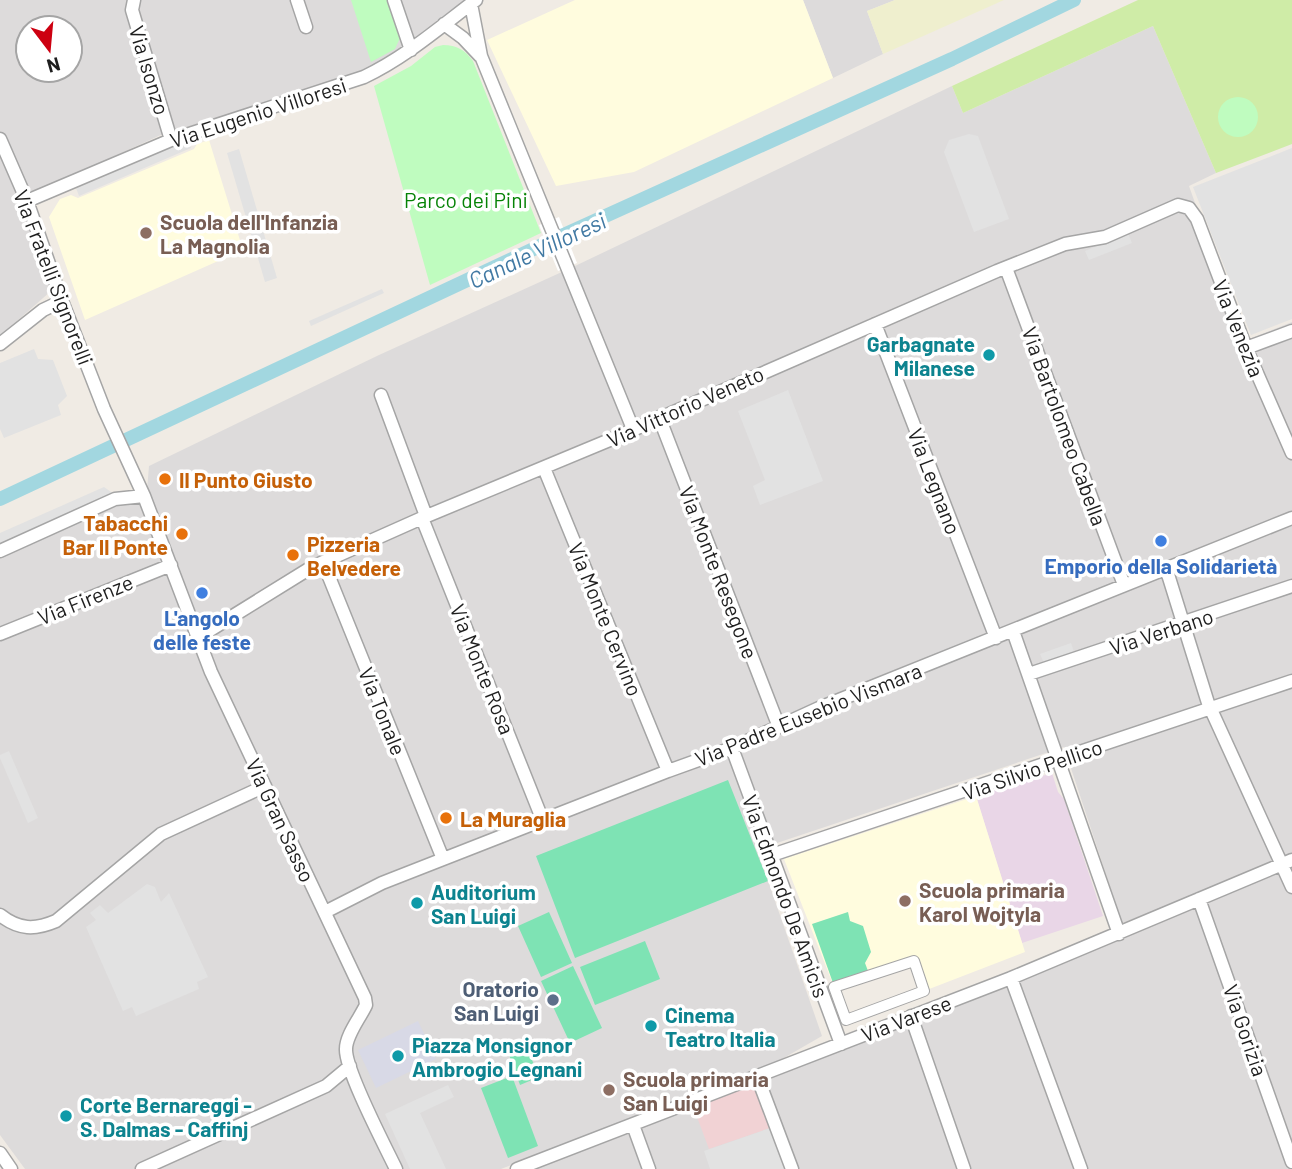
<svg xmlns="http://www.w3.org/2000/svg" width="1292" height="1169" viewBox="0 0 1292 1169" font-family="Barlow,sans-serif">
	<rect width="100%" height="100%" fill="#f0ebe4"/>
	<!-- residential -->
	<path fill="#dddbdb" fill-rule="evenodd" d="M0,0H471L409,47L350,78L163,134L27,196L0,131ZM28,28H70V70H28Z
		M803,0H895L867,11L883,54L833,78Z
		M1153,26L1216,173L1189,186L1244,341L1292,322V859L1122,923L1064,747L777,843L758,852L822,1036L761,1071L501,1169H396L346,1051L367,1000L214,671L147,490L149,466L379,355L575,266L952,86L963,113Z
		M0,153L21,202L51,291L0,336Z
		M141,494L192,630L360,1000L342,1051L392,1169H25L0,1135V557Z
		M1281,867L1292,891V1169H796L762,1073Z
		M691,1101L779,1125L794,1169H510Z"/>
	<!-- commercial -->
	<path fill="#f1d2d4" d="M760,1075L779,1125L709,1149L691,1101Z"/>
	<!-- industrial -->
	<path fill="#e9d6e7" d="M1052,773L1058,792L1064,799L1103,916L1022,943L976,796Z"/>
	<!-- education -->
	<path fill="#fffcde" d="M575,0H803L833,78L634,172L556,186L487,40Z
		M209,140L243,250L85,320L49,217L60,199L71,195L78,198L194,149L197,144Z
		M976,796L1025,952L924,991L914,961L834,987L784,859Z"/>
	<!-- farmland -->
	<path fill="#efefce" d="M895,0H1004L883,54L867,11Z"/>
	<!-- grass -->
	<path fill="#cfeca7" d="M1138,0H1292V144L1216,173L1153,26L963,113L952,86Z"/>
	<!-- park -->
	<path fill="#bffcbf" d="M351,0H387L400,38L395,49L371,62Z
		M443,45C457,45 465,50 473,61L541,233L430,285L374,86L411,66L435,47Z
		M1218 117a20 20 0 1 1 40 0a20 20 0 1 1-40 0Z"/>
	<!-- pitch -->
	<path fill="#7ee3b4" d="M728,780L768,881L575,958L536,856Z
		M549,912L572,963L541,977L518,926Z
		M848,912L850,921L863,926L871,952L865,963L868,971L833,983L812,924Z
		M645,941L660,979L595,1005L580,967Z
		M573,966L602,1028L570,1043L541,981Z
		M526,1045L539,1077L520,1085L508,1052Z
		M512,1076L538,1146L508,1158L481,1088Z"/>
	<!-- parking -->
	<path fill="#e2e2e2" d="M969,134L978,136L1009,219L974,232L944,152L949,140Z
		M188,140L191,148L79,196L76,188Z
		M1292,148V319L1251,335L1193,187Z
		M239,149L277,278L265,282L227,153Z
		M1128,233L1132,243L1089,260L1085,251Z
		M382,289L384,293L311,326L309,321Z
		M34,349L38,359L53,360L67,396L58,405L61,415L4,438L0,429V363Z
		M788,390L823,481L760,505L753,486L765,480L738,411Z
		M104,487L114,494L0,545V533Z
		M1071,643L1074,652L1044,663L1040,654Z
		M9,751L38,818L28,823L0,758V755Z
		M147,884L155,887L161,902L169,893L208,977L197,982L199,989L136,1016L132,1007L123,1011L86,927L96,920L90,913L100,905L108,913Z
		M448,1085L454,1097L420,1113L446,1169H410L385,1114Z
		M776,1126L791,1169H710L704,1151Z"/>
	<!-- plaza -->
	<path fill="#d8d9e6" d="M418,1021L436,1059L376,1088L358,1050Z"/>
	<!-- pier -->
	<path fill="#fff" d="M559,217L577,263L558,271L539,225Z"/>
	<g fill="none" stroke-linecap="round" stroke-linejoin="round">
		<!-- canal -->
		<path stroke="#a2d7e0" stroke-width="14" d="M0,499L559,237L952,59L1074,0"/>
		<!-- pedestrian casing -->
		<g stroke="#a5a5a5" stroke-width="12">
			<path id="pedestrian" d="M914,961L924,991L846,1020L834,987Z"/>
		</g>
		<!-- minor casing -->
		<g stroke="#a5a5a5" stroke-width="15">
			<path id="minor" d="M134,0L132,10L171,140
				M297,0L306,27
				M394,0L411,50
				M471,4L481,56L633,429
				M444,24L463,38L480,56
				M0,139L27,201L62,301L104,409L144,496L211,672L365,998L366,1005C360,1018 346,1035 346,1049C345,1070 385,1146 396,1169
				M27,201L171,140L364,77C406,57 440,27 476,0
				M1006,268L1124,585
				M875,324L996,638
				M0,344L43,310L62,301
				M1246,348L1292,331
				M381,395L426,516
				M659,417L779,727
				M544,468L668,771
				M422,518L543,821
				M0,551L115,499L144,496
				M323,562L443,859
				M1166,568L1208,703L1292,887
				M1013,631L1119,934
				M0,634L171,565
				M199,637L312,567L422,518L612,439L997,271L1065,244L1105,237L1178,205L1189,208L1197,219L1246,348L1292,453
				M1029,674L1292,586
				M732,748L841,1044
				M772,855L1292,681
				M1199,899L1292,1162
				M325,912L382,883L668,771L732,748L819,708L1292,518
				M0,915C19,930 35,930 56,921L161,834L265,786
				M1011,978L1081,1169
				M911,1016L964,1169
				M757,1076L792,1169
				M633,1125L649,1169
				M0,1153L11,1169
				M142,1169L326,1086L350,1066
				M517,1169L1011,978L1292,860"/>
		</g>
		<!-- pedestrian -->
		<use href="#pedestrian" stroke="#fff" stroke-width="10"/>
		<!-- minor -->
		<use href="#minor" stroke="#fff" stroke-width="12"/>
	</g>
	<!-- markers -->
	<g fill="#8d6e63" stroke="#fff" stroke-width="2.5">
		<circle cx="146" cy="233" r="7"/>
		<circle cx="905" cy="901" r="7"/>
		<circle cx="609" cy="1090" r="7"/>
	</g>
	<g fill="#0f9aa8" stroke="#fff" stroke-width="2.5">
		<circle cx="989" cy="355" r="7"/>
		<circle cx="417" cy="903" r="7"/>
		<circle cx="651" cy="1026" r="7"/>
		<circle cx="398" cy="1056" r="7"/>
		<circle cx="66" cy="1116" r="7"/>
	</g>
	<g fill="#e8710a" stroke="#fff" stroke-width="2.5">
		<circle cx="165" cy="479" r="7"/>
		<circle cx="182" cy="534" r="7"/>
		<circle cx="293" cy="555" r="7"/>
		<circle cx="446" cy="818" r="7"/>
	</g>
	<g fill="#3f7fe0" stroke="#fff" stroke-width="2.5">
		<circle cx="1161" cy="541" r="7"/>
		<circle cx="202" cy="593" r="7"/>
	</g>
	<circle fill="#5c6f8a" stroke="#fff" stroke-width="2.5" cx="553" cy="1000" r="7"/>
	<g text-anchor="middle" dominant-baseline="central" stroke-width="7" stroke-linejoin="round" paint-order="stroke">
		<!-- street labels -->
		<g font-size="21" fill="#1e1e1e" stroke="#fff">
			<text transform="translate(150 70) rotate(73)">Via Isonzo</text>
			<text transform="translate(258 112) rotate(-18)">Via Eugenio Villoresi</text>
			<text transform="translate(54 277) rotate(69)">Via Fratelli Signorelli</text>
			<text transform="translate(1239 328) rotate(68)">Via Venezia</text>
			<text transform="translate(685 406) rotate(-24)">Via Vittorio Veneto</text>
			<text transform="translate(1065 426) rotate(70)">Via Bartolomeo Cabella</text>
			<text transform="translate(935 481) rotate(69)">Via Legnano</text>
			<text transform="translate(719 572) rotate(69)">Via Monte Resegone</text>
			<text transform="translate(85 599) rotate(-22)">Via Firenze</text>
			<text transform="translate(606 619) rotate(68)">Via Monte Cervino</text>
			<text transform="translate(1161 631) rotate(-18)">Via Verbano</text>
			<text transform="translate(483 669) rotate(68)">Via Monte Rosa</text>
			<text transform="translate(383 711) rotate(68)">Via Tonale</text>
			<text transform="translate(808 714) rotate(-22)">Via Padre Eusebio Vismara</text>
			<text transform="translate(1032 769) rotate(-19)">Via Silvio Pellico</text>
			<text transform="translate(281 820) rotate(65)">Via Gran Sasso</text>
			<text transform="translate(786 896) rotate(70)">Via Edmondo De Amicis</text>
			<text transform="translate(906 1018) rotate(-21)">Via Varese</text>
			<text transform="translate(1246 1030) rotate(71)">Via Gorizia</text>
		</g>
		<!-- park labels -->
		<g font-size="21" fill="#068306" stroke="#fff">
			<text x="466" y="199">Parco dei Pini</text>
		</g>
		<!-- education labels -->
		<g font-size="21" font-weight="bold" fill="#785e54" stroke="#fff" text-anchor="start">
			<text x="160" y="221">Scuola dell'Infanzia<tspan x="160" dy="24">La Magnolia</tspan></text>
			<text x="919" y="889">Scuola primaria<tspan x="919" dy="24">Karol Wojtyla</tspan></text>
			<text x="623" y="1078">Scuola primaria<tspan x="623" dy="24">San Luigi</tspan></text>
		</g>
		<!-- culture labels -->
		<g font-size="21" font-weight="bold" fill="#0d838f" stroke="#fff" text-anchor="start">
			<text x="975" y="343" text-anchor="end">Garbagnate<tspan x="975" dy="24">Milanese</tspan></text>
			<text x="431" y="891">Auditorium<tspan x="431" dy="24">San Luigi</tspan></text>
			<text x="665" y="1014">Cinema<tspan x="665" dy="24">Teatro Italia</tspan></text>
			<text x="412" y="1044">Piazza Monsignor<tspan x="412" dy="24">Ambrogio Legnani</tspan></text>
			<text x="80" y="1104">Corte Bernareggi -<tspan x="80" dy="24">S. Dalmas - Caffinj</tspan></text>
		</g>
		<!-- food labels -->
		<g font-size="21" font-weight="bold" fill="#c56008" stroke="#fff" text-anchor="start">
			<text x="179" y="479">Il Punto Giusto</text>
			<text x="168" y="522" text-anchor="end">Tabacchi<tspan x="168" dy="24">Bar Il Ponte</tspan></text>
			<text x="307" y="543">Pizzeria<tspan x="307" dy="24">Belvedere</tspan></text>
			<text x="460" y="818">La Muraglia</text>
		</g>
		<!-- shop labels -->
		<g font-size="21" font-weight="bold" fill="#366cbe" stroke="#fff">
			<text x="1161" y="565">Emporio della Solidarietà</text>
			<text x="202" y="617">L'angolo<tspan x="202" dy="24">delle feste</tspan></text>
		</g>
		<!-- service labels -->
		<g font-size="21" font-weight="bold" fill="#4e5e75" stroke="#fff" text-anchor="end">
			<text x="539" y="988">Oratorio<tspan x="539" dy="24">San Luigi</tspan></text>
		</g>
		<!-- water labels -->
		<g font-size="23" font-style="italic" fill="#4179a3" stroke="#fff">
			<text transform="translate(537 250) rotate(-25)">Canale Villoresi</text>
		</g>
	</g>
	<!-- north arrow -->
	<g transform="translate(49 49) rotate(164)"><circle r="33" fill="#ffffff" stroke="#a5a5a5" stroke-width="2"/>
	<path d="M0-5L12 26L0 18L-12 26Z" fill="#cd0011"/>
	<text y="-10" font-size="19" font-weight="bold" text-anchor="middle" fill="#1e1e1e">N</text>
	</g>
</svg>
